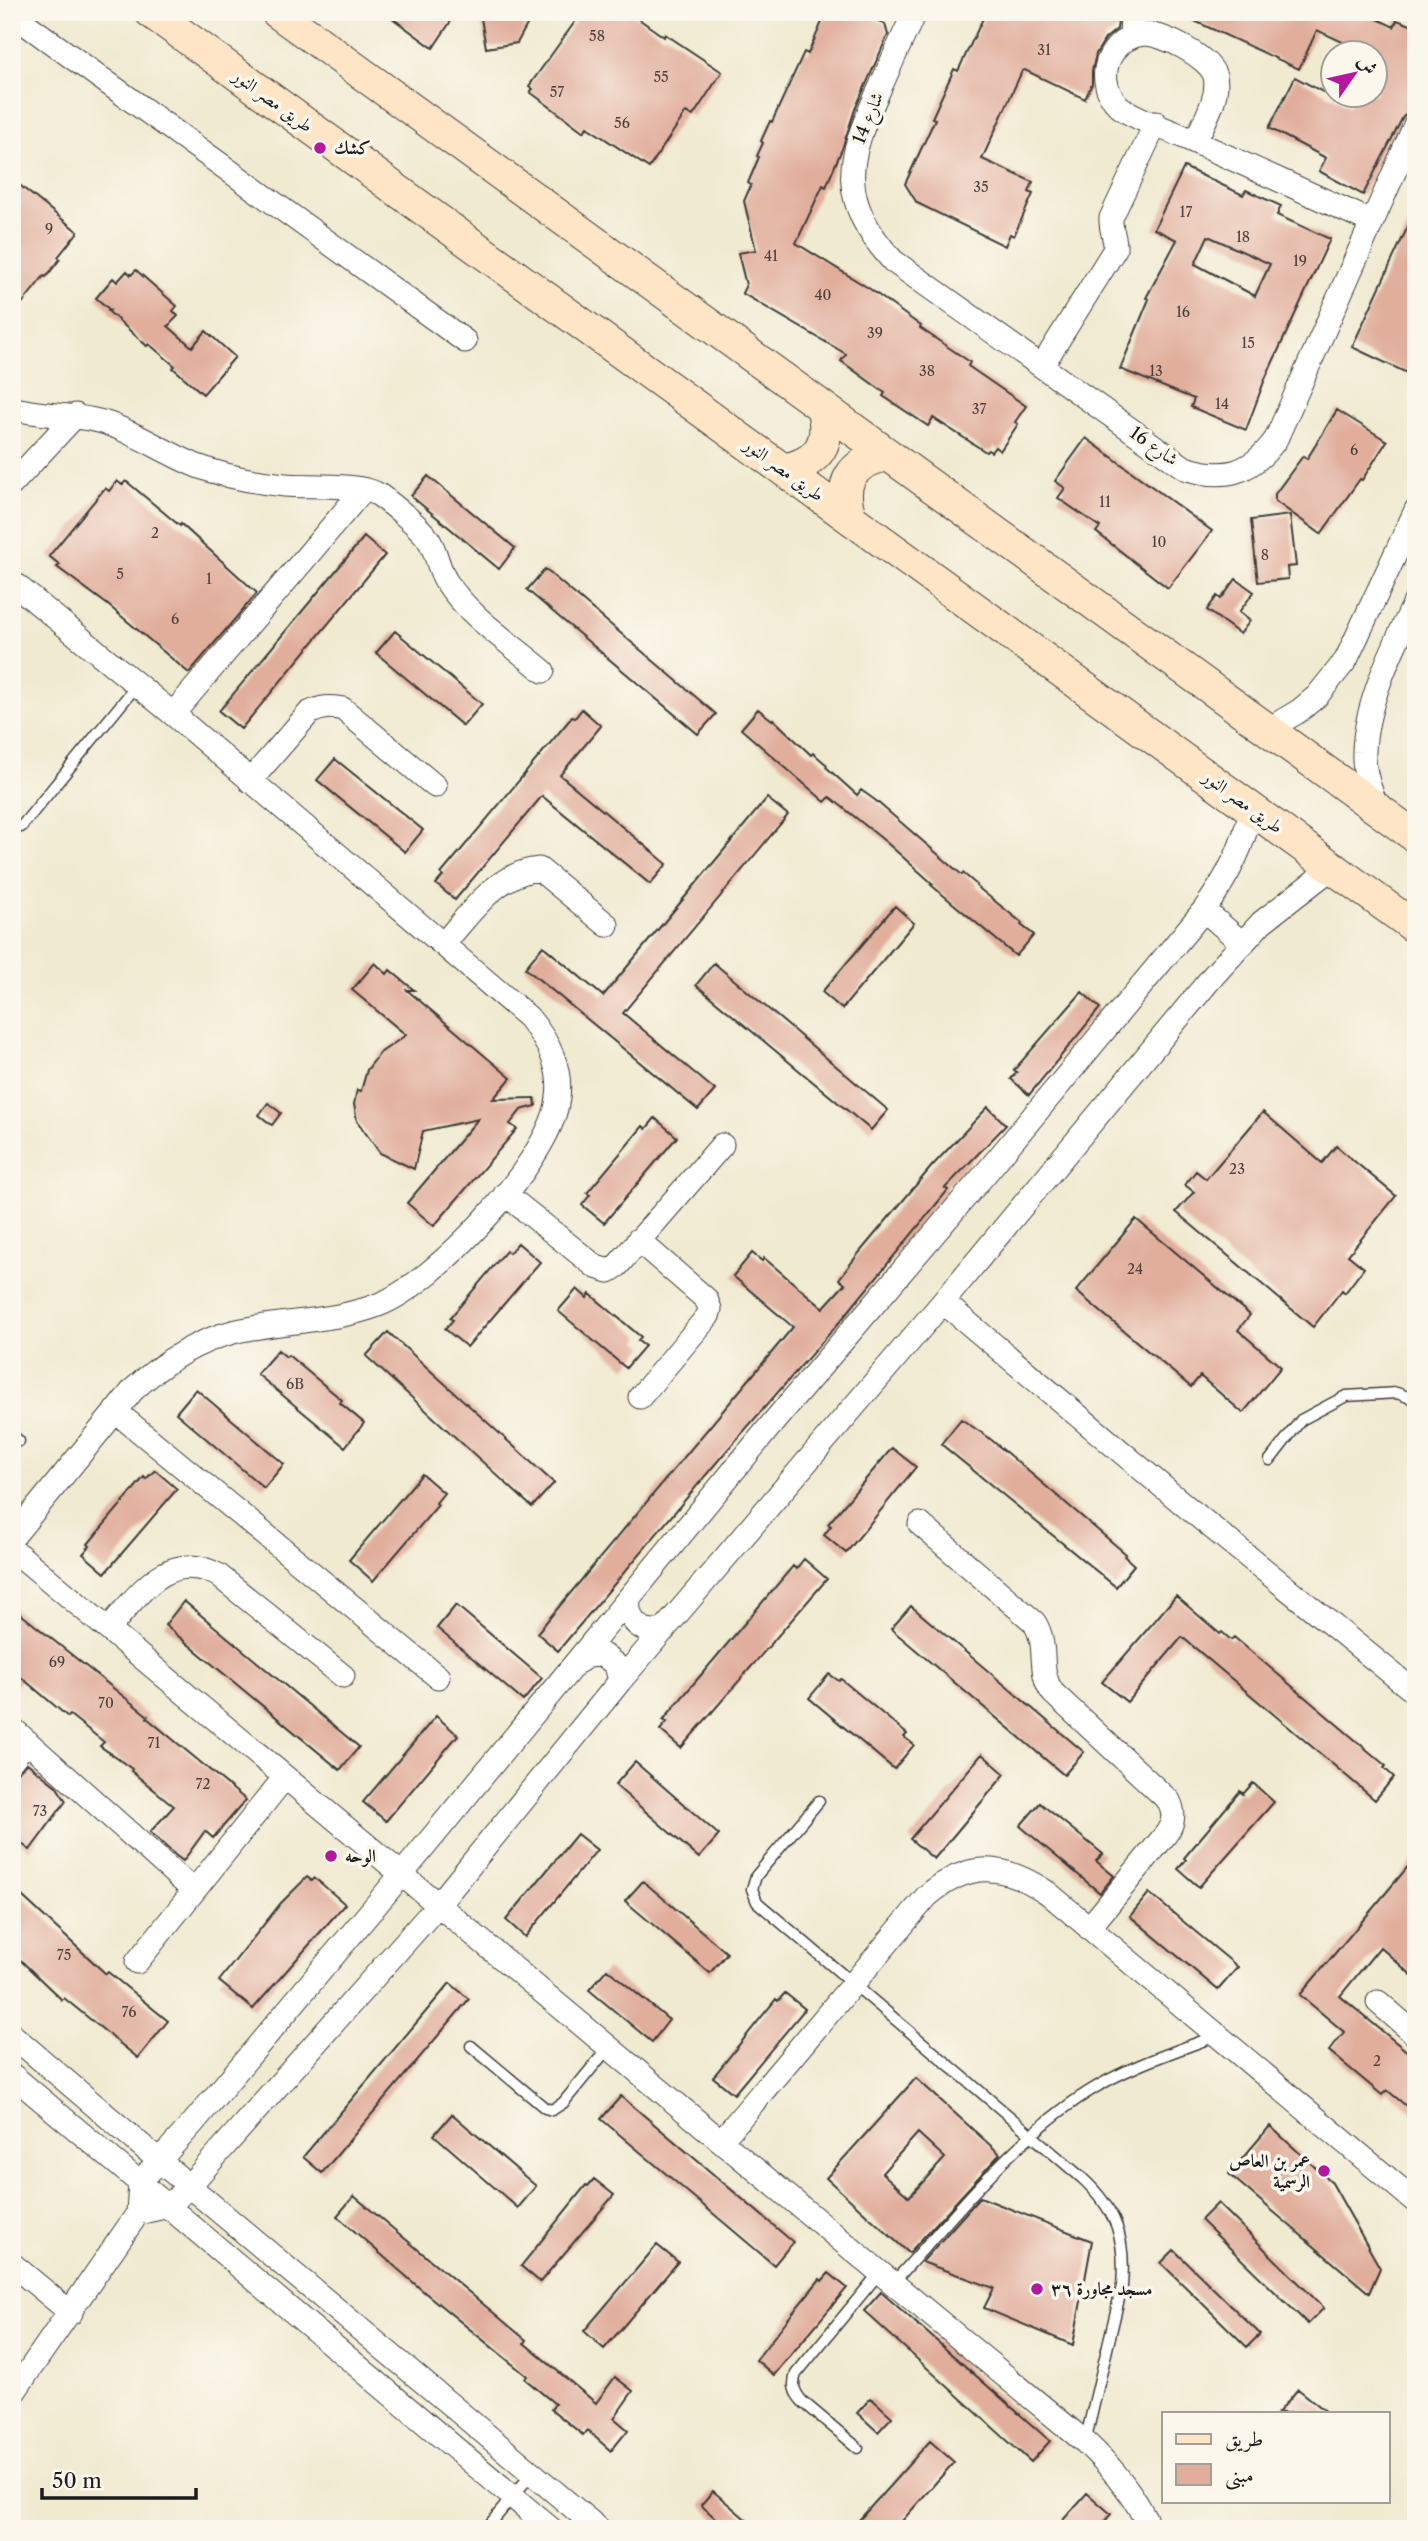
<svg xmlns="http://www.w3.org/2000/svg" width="1428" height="2541" viewBox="0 0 1428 2541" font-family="'Libre Caslon Text',Amiri,serif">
	<rect width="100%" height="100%" fill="#fbf7ec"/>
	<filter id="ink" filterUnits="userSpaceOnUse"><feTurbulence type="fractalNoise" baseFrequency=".0143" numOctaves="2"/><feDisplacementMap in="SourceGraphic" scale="14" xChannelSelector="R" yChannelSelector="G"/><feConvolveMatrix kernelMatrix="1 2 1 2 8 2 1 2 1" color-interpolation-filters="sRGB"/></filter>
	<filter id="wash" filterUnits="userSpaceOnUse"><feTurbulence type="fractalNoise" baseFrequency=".00686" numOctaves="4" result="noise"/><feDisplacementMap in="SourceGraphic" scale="28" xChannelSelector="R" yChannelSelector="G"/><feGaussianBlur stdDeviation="1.57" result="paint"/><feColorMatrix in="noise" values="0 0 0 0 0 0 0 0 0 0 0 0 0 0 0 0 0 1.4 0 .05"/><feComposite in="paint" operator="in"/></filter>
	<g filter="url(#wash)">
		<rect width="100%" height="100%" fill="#f0ead1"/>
		<g id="blocks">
			<!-- building -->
			<path fill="#e1ae9c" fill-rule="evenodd" d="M384,12H457L433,48Z
				M480,12H534L517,43L486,48Z
				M582,12H629L664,37L665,34L722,72L693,116L686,112L649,168L587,127L584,132L530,92L533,89L529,86Z
				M837,12H860L885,24L888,35L855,109L842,149L826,187L823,185L796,243L870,289L921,326L920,328L970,362L968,366L1026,406L1015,422L1018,424L1000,451L995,447L991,452L988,450L986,452L933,418L928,426L883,396L885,393L841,361L846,354L742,293L746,285L738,253L756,250L744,201L751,185L748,183L759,157L757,156L763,143L761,141L770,121L772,122L804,52L808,54L825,15L829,17Z
				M986,12H1118L1115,21L1118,23L1117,29L1105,39L1096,54L1092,71V84L1085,99L1025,70L1022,71L982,159L1033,182L1029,192L1033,194L1014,236L1010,234L1005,246L917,203L905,184L935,119L932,118L954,69L958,71Z
				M1175,12H1363L1394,27L1397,20L1416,27V102L1412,110L1403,117L1363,195L1319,171L1326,158L1269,128L1295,77L1349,106L1355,94H1376V66L1378,60L1376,58V52H1364L1317,30L1299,69Z
				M1184,167L1243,195L1246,190L1281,206L1277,215L1330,239L1265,379L1246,430L1191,407L1194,399L1120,369L1149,299L1146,298L1177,240L1154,229ZM1208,236L1270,264L1255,296L1195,264Z
				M12,179L78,232L58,257L60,259L46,277L44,276L12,316Z
				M1416,209V359L1409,374L1352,347Z
				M136,270L177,306L173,311L178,316L168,326L192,347L206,331L235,357L203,394L173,368L175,366L149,344L147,346L108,311L110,310L96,298L113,278L117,282L127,271L131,275Z
				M1337,410L1387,441L1362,480L1360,479L1321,534L1275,501V494L1303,456L1307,459Z
				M1086,438L1212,531L1168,588L1096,532L1100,527L1058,498L1065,488L1055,481Z
				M428,476L515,548L499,569L411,496Z
				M117,481L122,485L126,481L180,526L181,524L257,593L189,673L108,605L57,567L60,565L49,556L105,488L109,491Z
				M1290,515L1296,566L1287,567L1288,579L1258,582L1251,520Z
				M364,537L385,555L241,729L219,711Z
				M545,569L716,714L698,734L527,590Z
				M1236,579L1254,592L1239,612L1250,621L1240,634L1207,610L1217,596L1221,599Z
				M395,631L482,704L463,726L376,653Z
				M582,709L601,726L560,775L667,864L650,884L542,796L455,900L436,884L443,876L441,874L572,717L575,718Z
				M758,709L772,720L773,719L811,755L813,753L827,765L826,767L857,795L861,790L875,800L962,875L963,873L977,885L976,886L1022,923L1021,925L1034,935L1016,956L931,885L933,884L886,842L830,797L825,802L741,729Z
				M335,759L423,830L405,852L317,780Z
				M767,798L788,815L623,1013L715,1090L698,1110L525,968L543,946L603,996Z
				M895,906L914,923L842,1009L822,992Z
				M375,963L387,974L390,970L414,990H407L511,1078L493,1099L535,1098L536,1106L521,1110L510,1124L517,1129L434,1226L407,1203L478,1119L423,1131L414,1169L380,1153L357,1121L354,1104L357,1090L361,1091L367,1070L380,1053L406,1035L352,990Z
				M714,963L888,1110L871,1130L696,985Z
				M1082,992L1100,1008L1029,1095L1011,1079L1017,1072L1014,1070Z
				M268,1103L281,1113L272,1125L259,1115Z
				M988,1107L1006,1125L945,1188L948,1190L843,1318L722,1456L558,1651L537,1633L793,1327L733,1276L752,1253L762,1261L764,1258L823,1308L845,1284L839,1279L859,1253L932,1166Z
				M1263,1112L1322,1163L1336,1146L1396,1196L1348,1255L1364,1268L1345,1293L1342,1290L1313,1327L1176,1212L1194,1192L1185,1185L1196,1171L1206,1179Z
				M655,1118L677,1137L604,1223L582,1205L590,1195L587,1193L643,1126L646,1129Z
				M1136,1219L1250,1315L1238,1330L1281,1367L1243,1413L1200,1376L1191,1387L1076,1291Z
				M518,1243L540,1262L467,1347L445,1329L453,1320L450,1318L506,1251L509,1253Z
				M577,1289L587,1298L590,1294L641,1337L638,1341L645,1346L626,1368L558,1311Z
				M388,1332L554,1483L532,1507L366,1356Z
				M278,1350L286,1357L288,1355L342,1400L340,1403L364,1423L345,1447L257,1374Z
				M196,1389L284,1464L264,1488L176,1413Z
				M961,1419L988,1437L1126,1554L1124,1556L1134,1565L1116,1587L941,1444Z
				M892,1448L916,1467L846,1553L824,1535L831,1526L828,1524Z
				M155,1470L177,1489L105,1573L83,1554L90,1546L88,1544L144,1477L146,1479Z
				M422,1474L444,1493L436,1503L438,1505L373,1581L349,1560Z
				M804,1559L827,1579L681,1748L660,1730L667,1722L663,1720L793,1566L796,1569Z
				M1176,1596L1220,1634L1222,1632L1231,1640L1234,1637L1386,1766L1384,1768L1394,1777L1375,1800L1182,1637L1127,1702L1102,1682Z
				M184,1601L359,1747L340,1770L165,1625Z
				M456,1605L542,1678L523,1701L437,1628Z
				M911,1606L1084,1752L1064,1775L891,1629Z
				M12,1607L148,1716L147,1718L246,1800L213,1838L205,1831L183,1861L175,1855L150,1832L174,1806L131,1771L132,1769L100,1746L104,1742L70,1715L68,1717L22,1678L12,1690Z
				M829,1674L839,1681L841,1679L907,1734L904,1737L914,1745L894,1769L809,1698Z
				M436,1716L458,1735L386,1821L363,1802Z
				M982,1754L1005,1774L934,1859L910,1839Z
				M635,1762L719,1835L699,1858L615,1785Z
				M27,1763L56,1786L66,1801L30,1850L22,1844L12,1856V1777Z
				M1253,1783L1274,1802L1199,1887L1178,1869L1186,1860L1184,1858L1240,1791L1243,1794Z
				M1040,1803L1103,1854L1096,1861L1114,1876L1100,1893L1020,1826Z
				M577,1834L597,1850L525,1937L506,1920Z
				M1416,1857V1979L1380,1947L1340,1996L1416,2059V2114L1387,2090L1382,2095L1329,2051L1344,2032L1300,1995Z
				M307,1877L312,1881L315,1878L345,1904L253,2009L219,1981L281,1903Z
				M643,1881L727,1953L710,1973L625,1901Z
				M1149,1893L1238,1967L1218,1990L1130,1916Z
				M21,1895L106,1974L108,1972L168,2021L138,2058L64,1998L62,2000L12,1952V1905Z
				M607,1969L669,2020L652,2042L589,1990Z
				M450,1983L469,1999L322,2173L303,2157Z
				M785,1993L805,2009L734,2094L713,2077L776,1999L778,2001Z
				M916,2078L1000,2154L909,2253L826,2178ZM918,2133L945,2158L909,2197L882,2173Z
				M621,2096L793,2242L774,2265L601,2119Z
				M452,2114L536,2186L518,2208L434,2135Z
				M1270,2126L1332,2183L1380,2268L1369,2293L1229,2174Z
				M594,2179L614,2195L540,2282L521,2266L586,2185L588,2186Z
				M354,2196L526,2340L524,2343L596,2403L615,2377L633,2391L614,2418L628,2430L611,2451L587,2430L583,2435L551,2409L555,2404L525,2379L527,2376L423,2291L337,2216Z
				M980,2197L1092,2241L1073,2345L984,2308L994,2288L922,2262Z
				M1218,2203L1324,2308L1308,2324L1201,2220Z
				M657,2245L678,2262L604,2349L584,2331Z
				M1174,2250L1260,2334L1247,2347L1161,2263Z
				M829,2273L847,2288L774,2375L756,2360L798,2306L820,2279L822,2281Z
				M881,2292L1050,2441L1031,2462L864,2311Z
				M1298,2389L1328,2413H1278Z
				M871,2398L892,2417L878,2432L857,2413Z
				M930,2441L954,2462L895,2529H851Z
				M713,2491L757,2529H727L701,2505Z
				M1087,2493L1111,2514L1098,2529H1055Z"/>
		</g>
	</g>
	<g filter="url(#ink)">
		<use href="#blocks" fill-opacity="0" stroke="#3c3b37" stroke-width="2"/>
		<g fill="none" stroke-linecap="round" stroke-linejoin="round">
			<!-- lane casing -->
			<g stroke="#3c3b37" stroke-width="13">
				<path id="lane" d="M21,827L137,685
					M12,1435L19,1441
					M1270,1460L1301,1420L1346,1396L1397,1393L1416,1400
					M819,1801L756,1876L752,1889L757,1902L1082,2178C1117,2210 1126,2239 1122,2286L1085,2442
					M471,2046L545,2108L552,2110L563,2103L609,2047
					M893,2283C952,2218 1013,2139 1088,2092C1127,2067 1173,2052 1216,2036
					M858,2448L802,2401C794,2392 792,2385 796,2374L880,2272
					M486,2529L533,2472"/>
			</g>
			<!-- street casing -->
			<g stroke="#3c3b37" stroke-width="25">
				<path id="street" d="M915,12C902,38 891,64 879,90C846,160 837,199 893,261L1185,468C1225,481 1252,473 1276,439L1416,123
					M12,14L465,341
					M1131,37L1132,12
					M1195,142C1203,123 1220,97 1215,76C1209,57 1164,34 1144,34C1132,35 1119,42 1113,52C1101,69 1104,92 1119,106C1133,118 1164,128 1182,136C1245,165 1309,193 1372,222
					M1042,366L1115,249C1116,238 1110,230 1111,218L1156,123
					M12,408C43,417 75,413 106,423C138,434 166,453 197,466C226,477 255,482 285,485C308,487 361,483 379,495C392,504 423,529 430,542C437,554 438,568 446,581C469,617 510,643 543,671
					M12,484L76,415
					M12,582L173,714L528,1017C549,1042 564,1070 557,1104C546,1164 436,1283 378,1305C331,1323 281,1320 233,1332C194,1342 162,1363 133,1390L12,1538
					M173,714L363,490
					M1267,730L1299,711L1317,696L1346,660L1416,510
					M250,781L309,713C321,707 330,706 343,709L435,786
					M1378,809C1370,791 1363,772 1364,752C1365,703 1395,644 1416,600
					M1204,910L1243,944
					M444,943C471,913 496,873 539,869L607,925
					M505,1194L596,1267L609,1271L617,1266L722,1145
					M638,1240L706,1299L710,1309L708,1316L640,1397
					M943,1302L1188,1508L1416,1693
					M115,1411L438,1677
					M920,1524L1034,1622C1050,1646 1036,1670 1053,1693L1169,1801C1175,1813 1174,1823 1166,1834L1089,1928
					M12,1549L721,2141L1085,2442C1112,2467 1135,2495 1150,2529
					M629,1599C626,1621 642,1635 664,1630
					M108,1629C139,1595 167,1548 218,1575L343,1676
					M580,1661L586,1656L603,1655L616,1665L620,1681
					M12,1728L194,1891
					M12,1760L27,1741
					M137,1962L285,1777
					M1378,2002L1416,2035
					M12,2035L189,2186L599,2529
					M12,2075L551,2529
					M721,2141L927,1896C969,1860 1003,1863 1048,1893L1416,2202
					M138,2213L169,2206L189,2186L438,1905L620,1681L943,1302L1213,976L1262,922L1333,867
					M12,2264L71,2313
					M12,2395L138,2213L140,2182L193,2123L402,1874L776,1419L991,1167L1204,910C1227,878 1244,847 1251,808"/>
			</g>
			<!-- secondary casing -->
			<g stroke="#3c3b37" stroke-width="34">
				<path id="secondary" d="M151,12C571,320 996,620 1416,928
					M277,12L1416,837
					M784,470C820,462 832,442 822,407
					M851,519C838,483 850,463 887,455"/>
			</g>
			<!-- lane -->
			<use href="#lane" stroke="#fff" stroke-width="10"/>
			<!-- street -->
			<use href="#street" stroke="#fff" stroke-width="23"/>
			<!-- secondary -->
			<use href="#secondary" stroke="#fde5c5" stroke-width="32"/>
		</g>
	</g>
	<!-- markers -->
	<g fill="#b5179e" stroke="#fbf7ec" stroke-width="2.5">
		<circle cx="320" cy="148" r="7"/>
		<circle cx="331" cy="1856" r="7"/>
		<circle cx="1324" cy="2171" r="7"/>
		<circle cx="1037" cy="2289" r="7"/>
	</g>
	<g text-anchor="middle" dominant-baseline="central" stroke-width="7" stroke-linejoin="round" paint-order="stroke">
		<!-- number labels -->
		<g font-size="14" fill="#4d403c">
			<text x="597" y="36">58</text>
			<text x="1044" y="50">31</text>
			<text x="661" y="77">55</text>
			<text x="557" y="92">57</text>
			<text x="622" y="123">56</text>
			<text x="981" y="187">35</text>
			<text x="1186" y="212">17</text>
			<text x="49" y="229">9</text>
			<text x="1243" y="237">18</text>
			<text x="771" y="256">41</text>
			<text x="1300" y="261">19</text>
			<text x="823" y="295">40</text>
			<text x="1183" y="312">16</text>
			<text x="875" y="333">39</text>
			<text x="1248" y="343">15</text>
			<text x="927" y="371">38</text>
			<text x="1156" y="371">13</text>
			<text x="1222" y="404">14</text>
			<text x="979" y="409">37</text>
			<text x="1354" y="450">6</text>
			<text x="1105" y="502">11</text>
			<text x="155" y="533">2</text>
			<text x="1159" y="542">10</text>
			<text x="1265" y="555">8</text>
			<text x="120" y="574">5</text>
			<text x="209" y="579">1</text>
			<text x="175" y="619">6</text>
			<text x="1237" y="1169">23</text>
			<text x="1135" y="1269">24</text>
			<text x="295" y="1384">6B</text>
			<text x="57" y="1662">69</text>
			<text x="106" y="1703">70</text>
			<text x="154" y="1743">71</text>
			<text x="203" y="1784">72</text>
			<text x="40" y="1811">73</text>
			<text x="64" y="1955">75</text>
			<text x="129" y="2012">76</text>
			<text x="1377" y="2061">2</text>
		</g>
		<!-- street labels -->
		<g font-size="18" fill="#1c1c1c" stroke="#fbf7ec">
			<text transform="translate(273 101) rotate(36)">طريق مصر النور</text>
			<text transform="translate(868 118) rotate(-68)">شارع 14</text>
			<text transform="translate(1154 446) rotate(35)">شارع 16</text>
			<text transform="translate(784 470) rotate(36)">طريق مصر النور</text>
			<text transform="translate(1243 802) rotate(36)">طريق مصر النور</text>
		</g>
		<!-- poi labels -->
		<g font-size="18" font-weight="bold" fill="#1c1c1c" stroke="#fbf7ec" text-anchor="start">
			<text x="334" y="148">كشك</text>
			<text x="345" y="1856">الوحه</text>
			<text x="1310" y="2161" text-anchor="end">عمر بن العاص<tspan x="1310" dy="21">الرسمية</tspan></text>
			<text x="1051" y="2289">مسجد مجاورة ٣٦</text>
		</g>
	</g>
	<!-- margin -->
	<rect width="1428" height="2541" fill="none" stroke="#fbf7ec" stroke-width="42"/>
	<!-- legend -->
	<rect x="1162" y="2412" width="228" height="91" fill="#fbf7ec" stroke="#a29f99" stroke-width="2"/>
	<rect x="1176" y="2434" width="35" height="10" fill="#fde5c5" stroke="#a29f99" stroke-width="2"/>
	<text x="1225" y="2446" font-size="21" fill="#1c1c1c">طريق</text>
	<rect x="1176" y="2464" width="35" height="21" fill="#e1ae9c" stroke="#a29f99" stroke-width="2"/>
	<text x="1225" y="2482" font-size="21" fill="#1c1c1c">مبنى</text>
	<!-- north arrow -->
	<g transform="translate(1354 74) rotate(56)"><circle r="33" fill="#fbf7ec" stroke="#a29f99" stroke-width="2"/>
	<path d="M0-5L12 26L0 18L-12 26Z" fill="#b5179e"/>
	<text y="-10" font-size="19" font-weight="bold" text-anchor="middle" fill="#1c1c1c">ش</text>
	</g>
	<!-- scale -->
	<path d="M42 2488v10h154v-10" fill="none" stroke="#1c1c1c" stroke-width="3.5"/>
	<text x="52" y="2488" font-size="21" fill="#1c1c1c" stroke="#fbf7ec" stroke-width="5" paint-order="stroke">50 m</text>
</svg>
